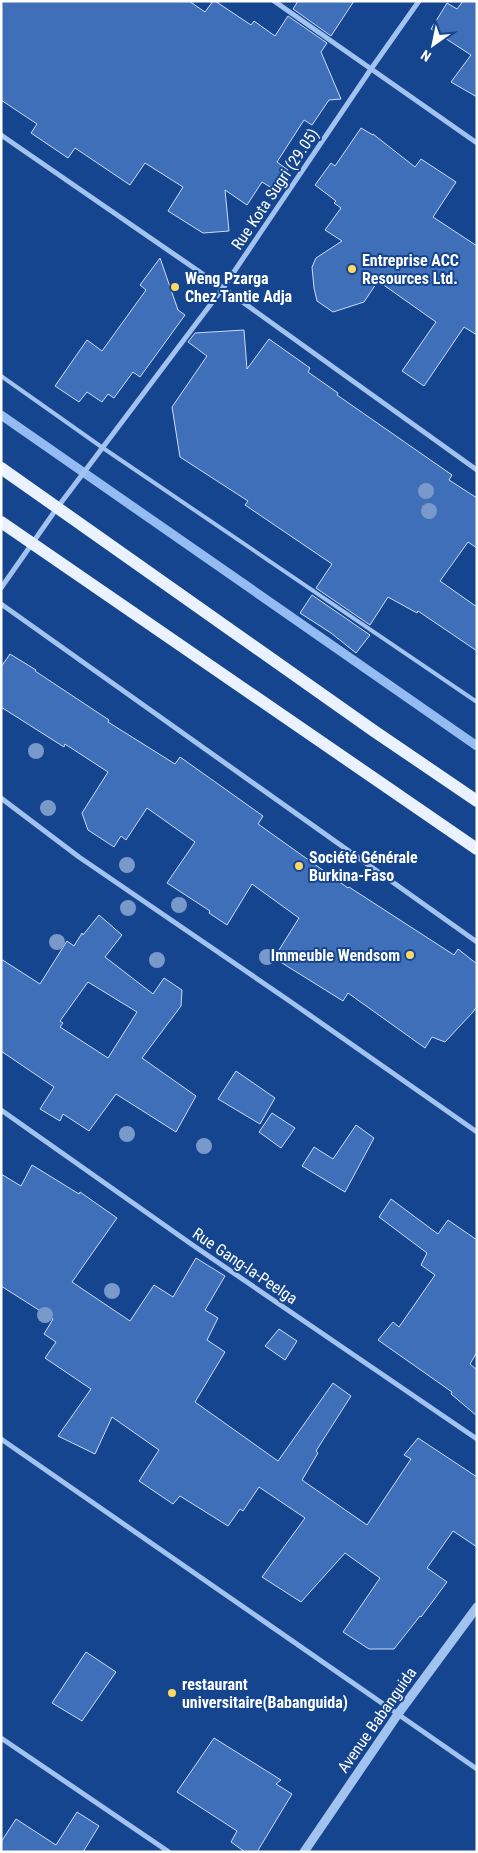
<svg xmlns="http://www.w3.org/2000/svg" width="478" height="1853" viewBox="0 0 478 1853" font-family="'Roboto Condensed',sans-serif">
	<rect width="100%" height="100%" fill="#16458f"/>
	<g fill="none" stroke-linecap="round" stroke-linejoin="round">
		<!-- stream -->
		<path stroke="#94bcf3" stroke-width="9" d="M1,415L477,746"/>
	</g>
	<!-- building -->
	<path fill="#3e6fb8" stroke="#c9ddfb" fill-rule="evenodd" d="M1,1H189L205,12L213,1H215L251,25L254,21L275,36L288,16L327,43L321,52L341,99L329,100L312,125L304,120L277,162L288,170L275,190L262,182L247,205L225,190L229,231L203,233L168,211L183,187L145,163L130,185L75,148L68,158L31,133L37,124L1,100Z
		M298,1H354L331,36L293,9Z
		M463,1H477V97L451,82L471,55L431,29L447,3L457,9Z
		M361,128L373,135V134L415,167L421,159L456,182L433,217L477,246V335L464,327L424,386L402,371L436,322L378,281L364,302L333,312L317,301L314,288L312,267L316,258L342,241L325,230L341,208L334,203L336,201L315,185L331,163L335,166Z
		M160,258L178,310L185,315L140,377L133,372L114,398L108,394L102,402L87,392L79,402L55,386L87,340L102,351L146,290L140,285Z
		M244,330L247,369L269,339L310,368L308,372L338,393L337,395L452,475L449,480L477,498V548L468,542L440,581L477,607V651L418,611L417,613L388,597L370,625L316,588L332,564L245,505L248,501L180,457L172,407L207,356L188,342L195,333Z
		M312,595L370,635L356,653L331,633L300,613Z
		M10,654L36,670L35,671L109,720L108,722L175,764L180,757L263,816L258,824L348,888L349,887L454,955L458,949L477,964V1006L473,1012L445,1042L432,1037L425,1048L348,993L343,1001L274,958L299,918L252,884L227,925L209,913L210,911L167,883L195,842L147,808L126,840L121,836L114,847L88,830L82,813L108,772L65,744L64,747L1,707V667Z
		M99,915L122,935L105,957L153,994L164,978L182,990L181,1006L142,1058L196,1096L176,1132L116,1094L89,1131L63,1114L60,1121L40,1109L54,1087L1,1051V959L40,984L67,941L74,946L82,933L83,935ZM88,982L137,1012L108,1058L60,1027L63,1023L60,1021Z
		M236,1071L275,1098L260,1124L218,1099Z
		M272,1113L295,1128L281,1148L259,1132Z
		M356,1125L374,1138L345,1192L302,1166L314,1147L333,1159Z
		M32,1165L79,1194L80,1192L117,1218L72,1282L130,1321L154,1285L173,1297L196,1258L225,1276L205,1310L218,1318L207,1340L225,1352L195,1402L278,1461L333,1383L351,1396L316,1451L318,1453L302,1480L367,1525L411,1459L404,1455L418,1438L477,1477V1547L453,1531L427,1568L447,1582L421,1617L420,1616L394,1649H369L343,1632L380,1578L345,1553L301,1602L262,1577L305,1518L259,1487L243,1511L240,1509L228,1526L180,1496L173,1504L139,1481L159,1450L112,1417L95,1454L58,1436L91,1389L45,1358L56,1342L44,1334L53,1319L1,1286V1174L21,1186Z
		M391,1199L438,1234L448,1220L477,1240V1352L470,1364L477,1370V1416L451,1394L452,1392L378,1340L393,1322L399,1327L435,1275L421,1265L427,1253L379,1217Z
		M279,1329L297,1341L285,1360L265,1346Z
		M86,1652L116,1672L82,1721L52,1703Z
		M214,1738L281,1780L276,1784L292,1794L257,1852H245L231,1842L237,1831L177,1792Z
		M77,1812L99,1826L83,1852H1V1842L16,1819L56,1845Z"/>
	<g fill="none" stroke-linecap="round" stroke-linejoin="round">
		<!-- service -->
		<path stroke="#a2c2f0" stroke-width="4" d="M1,376L103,448L477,702"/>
		<!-- minor -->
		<path stroke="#a2c2f0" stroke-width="5" d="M274,1L477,143
			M1,135L223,288L477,470
			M1,588L57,508L223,288L371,69L419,1
			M1,604L477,942
			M1,798L79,857L291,1002L477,1132
			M1,1110L194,1246L477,1439
			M1,1439L477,1769
			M1,1738L169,1852"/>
		<!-- tertiary -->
		<path stroke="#a2c2f0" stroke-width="9" d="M304,1852L398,1714L477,1607"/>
		<!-- primary -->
		<path stroke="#ebf2ff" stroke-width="12" d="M1,468L374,731L477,801
			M1,522L477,849"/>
	</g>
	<!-- trees -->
	<g fill="#7899ca">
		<circle cx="426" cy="491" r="8"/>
		<circle cx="429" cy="511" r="8"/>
		<circle cx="36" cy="751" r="8"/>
		<circle cx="48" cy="808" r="8"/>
		<circle cx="127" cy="865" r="8"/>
		<circle cx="179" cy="905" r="8"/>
		<circle cx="128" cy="908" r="8"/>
		<circle cx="57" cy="942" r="8"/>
		<circle cx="267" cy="957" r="8"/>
		<circle cx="157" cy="960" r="8"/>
		<circle cx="127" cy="1134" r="8"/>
		<circle cx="204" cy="1146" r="8"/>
		<circle cx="112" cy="1291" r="8"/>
		<circle cx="45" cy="1315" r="8"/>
	</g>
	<!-- markers -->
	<g fill="#ffd961" stroke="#16458f" stroke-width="2">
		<circle cx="352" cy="269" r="5"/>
		<circle cx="175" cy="287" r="5"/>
		<circle cx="299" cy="866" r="5"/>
		<circle cx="410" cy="955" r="5"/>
		<circle cx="172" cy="1693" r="5"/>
	</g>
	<g text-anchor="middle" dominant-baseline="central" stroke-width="4" stroke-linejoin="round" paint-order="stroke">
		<!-- street labels -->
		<g font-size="16" fill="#fff" stroke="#16458f">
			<text transform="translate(275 189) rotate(-56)">Rue Kota Sugri (29.05)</text>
			<text transform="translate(245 1266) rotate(34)">Rue Gang-la-Peelga</text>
			<text transform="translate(377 1720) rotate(-55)">Avenue Babanguida</text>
		</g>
		<!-- poi labels -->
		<g font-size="16" font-weight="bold" fill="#fff" stroke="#16458f" text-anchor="start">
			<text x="362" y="260">Entreprise ACC<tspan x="362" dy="18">Resources Ltd.</tspan></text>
			<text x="185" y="278">Weng Pzarga<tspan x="185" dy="18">Chez Tantie Adja</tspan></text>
			<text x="309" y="857">Société Générale<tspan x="309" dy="18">Burkina-Faso</tspan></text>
			<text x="400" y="955" text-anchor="end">Immeuble Wendsom</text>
			<text x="182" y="1684">restaurant<tspan x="182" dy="18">universitaire(Babanguida)</tspan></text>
		</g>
	</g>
	<!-- border -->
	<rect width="478" height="1853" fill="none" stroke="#ffffff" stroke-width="5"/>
	<!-- north arrow -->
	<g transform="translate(433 45) rotate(213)" stroke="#16458f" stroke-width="4" paint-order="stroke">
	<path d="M0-4L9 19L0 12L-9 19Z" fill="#ffffff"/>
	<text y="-8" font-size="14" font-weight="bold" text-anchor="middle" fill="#ffffff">N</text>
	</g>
</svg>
